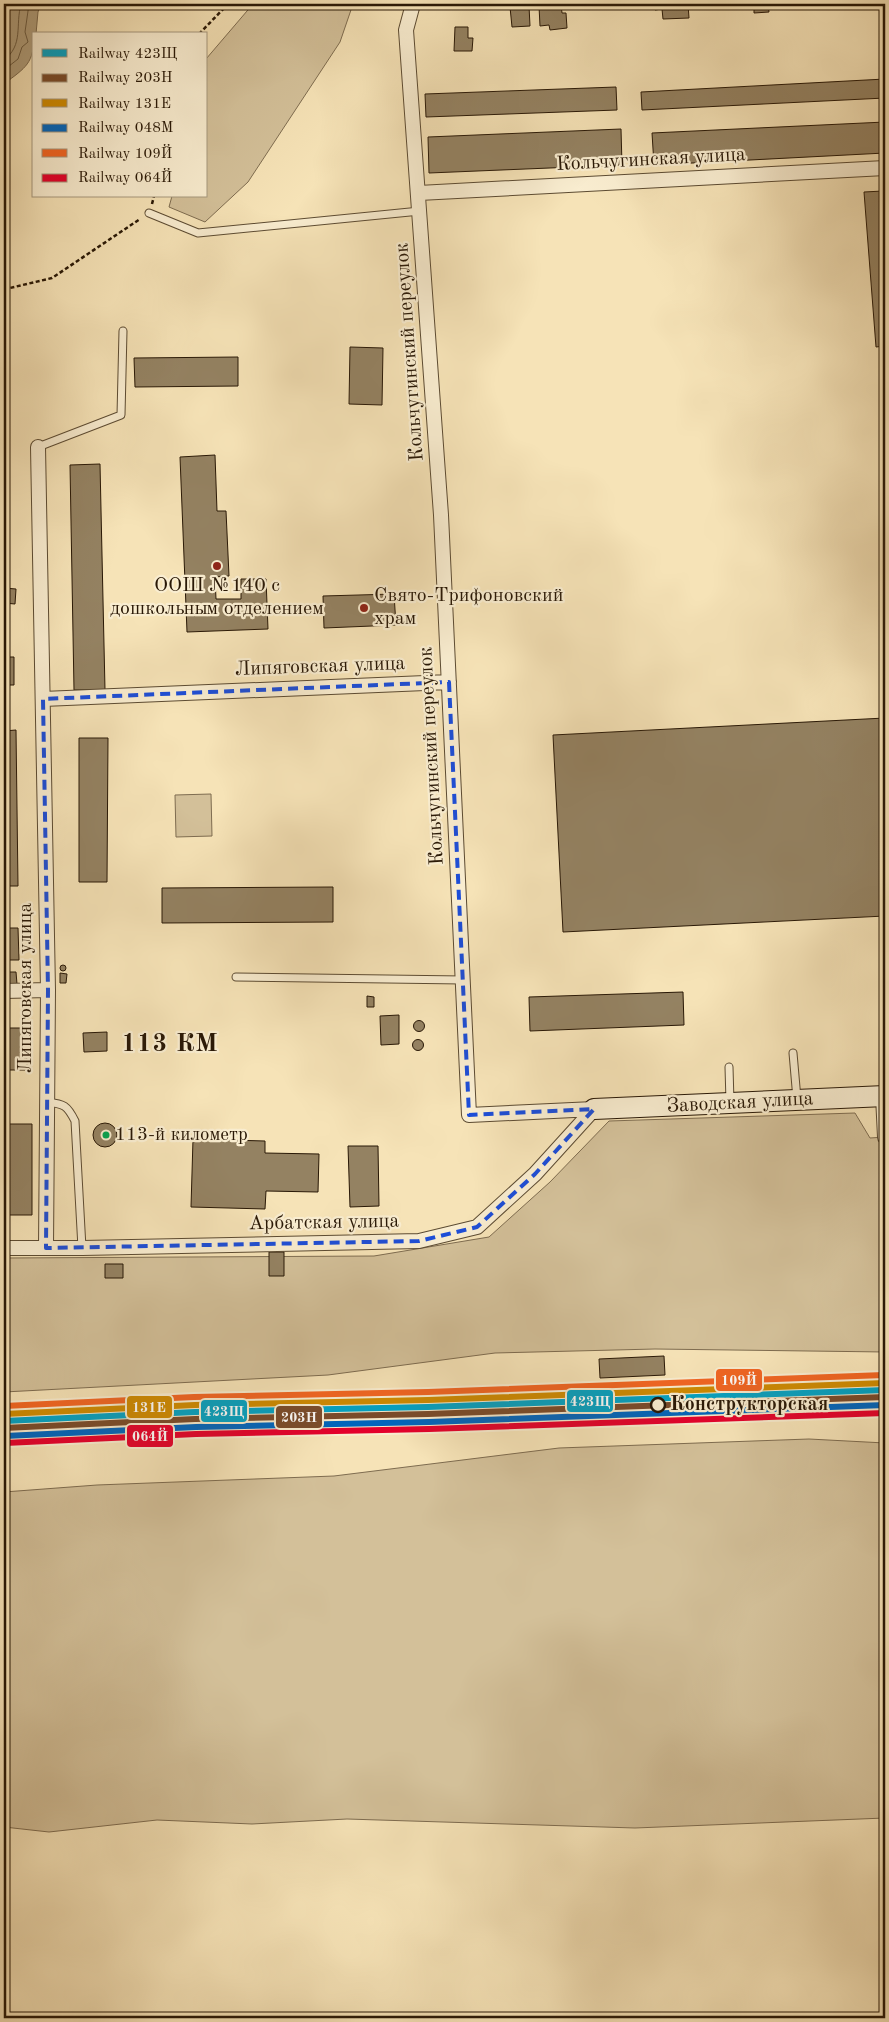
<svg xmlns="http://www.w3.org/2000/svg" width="889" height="2022" viewBox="0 0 889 2022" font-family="'Old Standard TT',serif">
	<rect width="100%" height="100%" fill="#f6e3b7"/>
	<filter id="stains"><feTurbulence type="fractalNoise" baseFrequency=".004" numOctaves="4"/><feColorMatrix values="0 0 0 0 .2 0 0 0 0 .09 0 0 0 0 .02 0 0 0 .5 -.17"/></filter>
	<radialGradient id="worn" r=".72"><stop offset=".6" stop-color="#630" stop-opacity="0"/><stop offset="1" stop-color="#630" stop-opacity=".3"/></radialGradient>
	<!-- green -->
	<path fill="#d3c099" stroke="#7e6c50" d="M253,4H353L340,42L248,182L205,222L169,207L172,196H206V59Z
		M211,794L212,836L176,837L175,795Z
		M855,1113L870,1138L885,1137V1352L655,1349L495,1353L328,1375L4,1392V1258L374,1256L489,1237L550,1182L609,1121Z
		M809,1439L885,1443V1818L635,1828L347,1819L252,1824L157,1820L49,1832L4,1827V1492L97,1485L334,1476L559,1448Z"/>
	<!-- water -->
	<path fill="#b09e7b" stroke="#7a684c" d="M4,4H41L38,12L36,34H34C34,64 26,67 4,84Z"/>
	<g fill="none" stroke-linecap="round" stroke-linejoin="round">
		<!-- shore -->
		<path stroke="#6c5b40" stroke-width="1" d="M4,60C24,45 15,25 21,4
			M4,70L18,59L22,47L28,42L25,32L29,4"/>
	</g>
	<!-- building -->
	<path fill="#948262" stroke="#291806" d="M545,4H561L562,13H566L567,28L550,30L549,25L540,26L539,6L545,5Z
		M654,4H688L689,18L663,19L662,9L655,10Z
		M754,4H771V5H768L769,12L754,13Z
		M797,4H821L797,6Z
		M839,4H860V6L839,7Z
		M529,6L530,26L512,27L510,7Z
		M455,27H468V38H473L472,51H454Z
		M885,79V98L642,110L641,92Z
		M616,87L617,110L426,117L425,94Z
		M885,122V153L654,165L652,133Z
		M621,129L622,165L429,173L428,137Z
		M883,191L885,221V346L876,347L864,192Z
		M350,347L383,348L382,405L349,404Z
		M238,357V386L135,387L134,358Z
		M215,455L217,511H226L229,576L215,577L216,599H241V579H266L268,629L187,632L180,457Z
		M100,464L105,690H74L70,465Z
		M4,588L16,589L15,604L4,603Z
		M394,594L396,625L324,628L323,596Z
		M4,657H14V685H4Z
		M885,718V916L563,932L553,735Z
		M16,730L18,886H4V731Z
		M79,738H108L107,882H79Z
		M333,887V922L162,923V888Z
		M4,928H18L19,960H4Z
		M60 968a3 3 0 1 1 6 0a3 3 0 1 1-6 0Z
		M4,972H16L17,984H4Z
		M60,973L67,974L66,983H60Z
		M683,992L684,1025L530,1031L529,997Z
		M367,996L374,997V1007H367Z
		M399,1015V1044L381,1045L380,1016Z
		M413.5 1026a5.5 5.5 0 1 1 11 0a5.5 5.5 0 1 1-11 0Z
		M4,1028H26L27,1070H4Z
		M107,1032V1051L84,1052L83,1033Z
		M412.5 1045a5.5 5.5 0 1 1 11 0a5.5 5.5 0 1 1-11 0Z
		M93 1135a12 12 0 1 1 24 0a12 12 0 1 1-24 0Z
		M4,1124H32V1215H4Z
		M193,1139L265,1141V1153L319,1154L318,1192L266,1191L265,1209L191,1207Z
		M348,1146H378L379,1206L350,1207Z
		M269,1252H284V1276H269Z
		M105,1264H123V1278H105Z
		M664,1356L665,1375L600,1378L599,1359Z"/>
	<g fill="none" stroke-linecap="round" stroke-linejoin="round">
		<!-- lane casing -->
		<g stroke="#5c4b32" stroke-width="9">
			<path id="lane" d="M149,213L198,233L420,211
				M38,447L121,415L123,331
				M236,977L463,980
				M793,1053L797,1099
				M729,1067L730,1102
				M47,1102C64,1104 67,1105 75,1121L82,1248"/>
		</g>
		<!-- street casing -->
		<g stroke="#5c4b32" stroke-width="16">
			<path id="street" d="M413,4L406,30L441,515L469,1115L594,1109
				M419,193L885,168
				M38,447L48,990L46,1248
				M43,699L449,682
				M4,991L48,990
				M883,1096L885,1137
				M4,1248H82L419,1241L477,1227L535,1174L594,1109"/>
		</g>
		<!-- secondary casing -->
		<g stroke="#291806" stroke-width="22">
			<path id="secondary" d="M594,1109L885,1096"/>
		</g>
		<!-- path -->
		<path stroke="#291806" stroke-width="2.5" stroke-dasharray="4 2.5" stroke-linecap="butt" d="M199,34L228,4
			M152,204L154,196
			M4,287L10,288L52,278L140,219"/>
		<!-- lane -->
		<use href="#lane" stroke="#f9edd0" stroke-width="7"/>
		<!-- street -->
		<use href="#street" stroke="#f9edd0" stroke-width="14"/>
		<!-- secondary -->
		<use href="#secondary" stroke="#f9edd0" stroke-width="20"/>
		<!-- rail-1 casing -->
		<g stroke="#f9edd0" stroke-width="10">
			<path id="rail-1" d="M4,1421L195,1412L428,1407L885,1390"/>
		</g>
		<!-- rail-2 casing -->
		<g stroke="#f9edd0" stroke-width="10">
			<path id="rail-2" d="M4,1428L195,1419L428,1414L885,1397"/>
		</g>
		<!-- rail-3 casing -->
		<g stroke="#f9edd0" stroke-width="10">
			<path id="rail-3" d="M4,1414L195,1405L428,1400L885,1383"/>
		</g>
		<!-- rail-4 casing -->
		<g stroke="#f9edd0" stroke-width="10">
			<path id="rail-4" d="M5,1436L196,1427L429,1422L885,1405"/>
		</g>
		<!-- rail-5 casing -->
		<g stroke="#f9edd0" stroke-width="10">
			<path id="rail-5" d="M4,1406L194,1397L428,1392L884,1375"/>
		</g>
		<!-- rail-6 casing -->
		<g stroke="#f9edd0" stroke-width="10">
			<path id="rail-6" d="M5,1443L196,1434L429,1429L885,1413"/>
		</g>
		<!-- rail-1 -->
		<use href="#rail-1" stroke="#02a2c4" stroke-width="6"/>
		<!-- rail-2 -->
		<use href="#rail-2" stroke="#7a4b2a" stroke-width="6"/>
		<!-- rail-3 -->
		<use href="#rail-3" stroke="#ce8a01" stroke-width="6"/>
		<!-- rail-4 -->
		<use href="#rail-4" stroke="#0065bd" stroke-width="6"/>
		<!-- rail-5 -->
		<use href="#rail-5" stroke="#f26522" stroke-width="6"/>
		<!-- rail-6 -->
		<use href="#rail-6" stroke="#e4002b" stroke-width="6"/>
	</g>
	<!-- marked area -->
	<path fill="none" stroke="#1d4ed8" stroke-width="4" stroke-dasharray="10 6" stroke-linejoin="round" d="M449,682L469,1115L594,1109L535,1174L477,1227L419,1241L46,1248L48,990L43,699Z"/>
	<!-- markers -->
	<g fill="#8f2418" stroke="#f9edd0" stroke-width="2">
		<circle cx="217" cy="566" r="5"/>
		<circle cx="364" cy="608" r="5"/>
	</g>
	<circle fill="#00a651" stroke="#f9edd0" stroke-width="2" cx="106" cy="1135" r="4.5"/>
	<circle fill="#f9edd0" stroke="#291806" stroke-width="2.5" cx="658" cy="1405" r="7"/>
	<g text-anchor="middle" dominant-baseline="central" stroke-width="4.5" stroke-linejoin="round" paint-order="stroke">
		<!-- bus labels -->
		<g font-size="19" fill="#291806" stroke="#f9edd0" text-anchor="start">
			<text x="115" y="1135">113-й километр</text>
		</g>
		<!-- street labels -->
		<g font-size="20" fill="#291806" stroke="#f9edd0">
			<text transform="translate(651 160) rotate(-3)">Кольчугинская улица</text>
			<text transform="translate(410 352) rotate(-94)">Кольчугинский переулок</text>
			<text transform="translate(320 667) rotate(-2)">Липяговская улица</text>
			<text transform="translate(432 756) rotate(-93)">Кольчугинский переулок</text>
			<text transform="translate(26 988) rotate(-90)">Липяговская улица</text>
			<text transform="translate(740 1103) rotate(-3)">Заводская улица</text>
			<text transform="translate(324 1223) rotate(-1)">Арбатская улица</text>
		</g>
		<!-- poi labels -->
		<g font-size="20" fill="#291806" stroke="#f9edd0">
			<text x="217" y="586">ООШ №140 с<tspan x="217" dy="23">дошкольным отделением</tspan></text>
			<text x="374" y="596" text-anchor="start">Свято-Трифоновский<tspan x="374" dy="23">храм</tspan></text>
		</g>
		<!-- stop labels -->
		<g font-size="20" font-weight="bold" fill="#291806" stroke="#f9edd0" text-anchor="start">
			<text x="670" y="1405">Конструкторская</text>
		</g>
		<!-- district labels -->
		<g font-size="25" font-weight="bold" letter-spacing="1" fill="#291806" stroke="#f9edd0">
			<text x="170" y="1044">113 КМ</text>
		</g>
	</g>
	<g stroke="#f9edd0" stroke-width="2">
		<rect x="715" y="1368" width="48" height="24" rx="5" fill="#f26522"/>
		<rect x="566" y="1389" width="48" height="24" rx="5" fill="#02a2c4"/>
		<rect x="126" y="1395" width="47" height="24" rx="5" fill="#ce8a01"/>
		<rect x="200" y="1399" width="48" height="24" rx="5" fill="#02a2c4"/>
		<rect x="275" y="1405" width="48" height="24" rx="5" fill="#7a4b2a"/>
		<rect x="126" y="1424" width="48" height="24" rx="5" fill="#e4002b"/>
	</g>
	<g font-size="14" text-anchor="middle" font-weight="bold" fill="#fff">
		<text x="739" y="1385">109Й</text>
		<text x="590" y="1406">423Щ</text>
		<text x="149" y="1412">131Е</text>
		<text x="224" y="1416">423Щ</text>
		<text x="299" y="1422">203Н</text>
		<text x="150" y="1441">064Й</text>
	</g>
	<!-- margin -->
	<rect width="889" height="2022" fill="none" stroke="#f6e3b7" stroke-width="20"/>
	<rect x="5" y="5" width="879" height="2012" fill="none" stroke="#291806" stroke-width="2.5"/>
	<rect x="10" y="10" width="869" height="2002" fill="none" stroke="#291806"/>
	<!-- legend -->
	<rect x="32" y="32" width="175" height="165" fill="#f9edd0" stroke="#a6987f"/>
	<rect x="42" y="49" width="25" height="8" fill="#02a2c4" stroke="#a6987f"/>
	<text x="78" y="58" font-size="15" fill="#291806">Railway 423Щ</text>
	<rect x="42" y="74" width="25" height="8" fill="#7a4b2a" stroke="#a6987f"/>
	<text x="78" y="82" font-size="15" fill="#291806">Railway 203Н</text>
	<rect x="42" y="99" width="25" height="8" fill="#ce8a01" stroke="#a6987f"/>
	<text x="78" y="108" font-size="15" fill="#291806">Railway 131Е</text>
	<rect x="42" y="124" width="25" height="8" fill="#0065bd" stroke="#a6987f"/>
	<text x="78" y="132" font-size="15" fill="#291806">Railway 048М</text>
	<rect x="42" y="149" width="25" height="8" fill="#f26522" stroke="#a6987f"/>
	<text x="78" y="158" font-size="15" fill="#291806">Railway 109Й</text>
	<rect x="42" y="174" width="25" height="8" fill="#e4002b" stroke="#a6987f"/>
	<text x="78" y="182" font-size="15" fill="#291806">Railway 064Й</text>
	<rect width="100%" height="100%" filter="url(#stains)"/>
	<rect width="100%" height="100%" fill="url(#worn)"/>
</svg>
